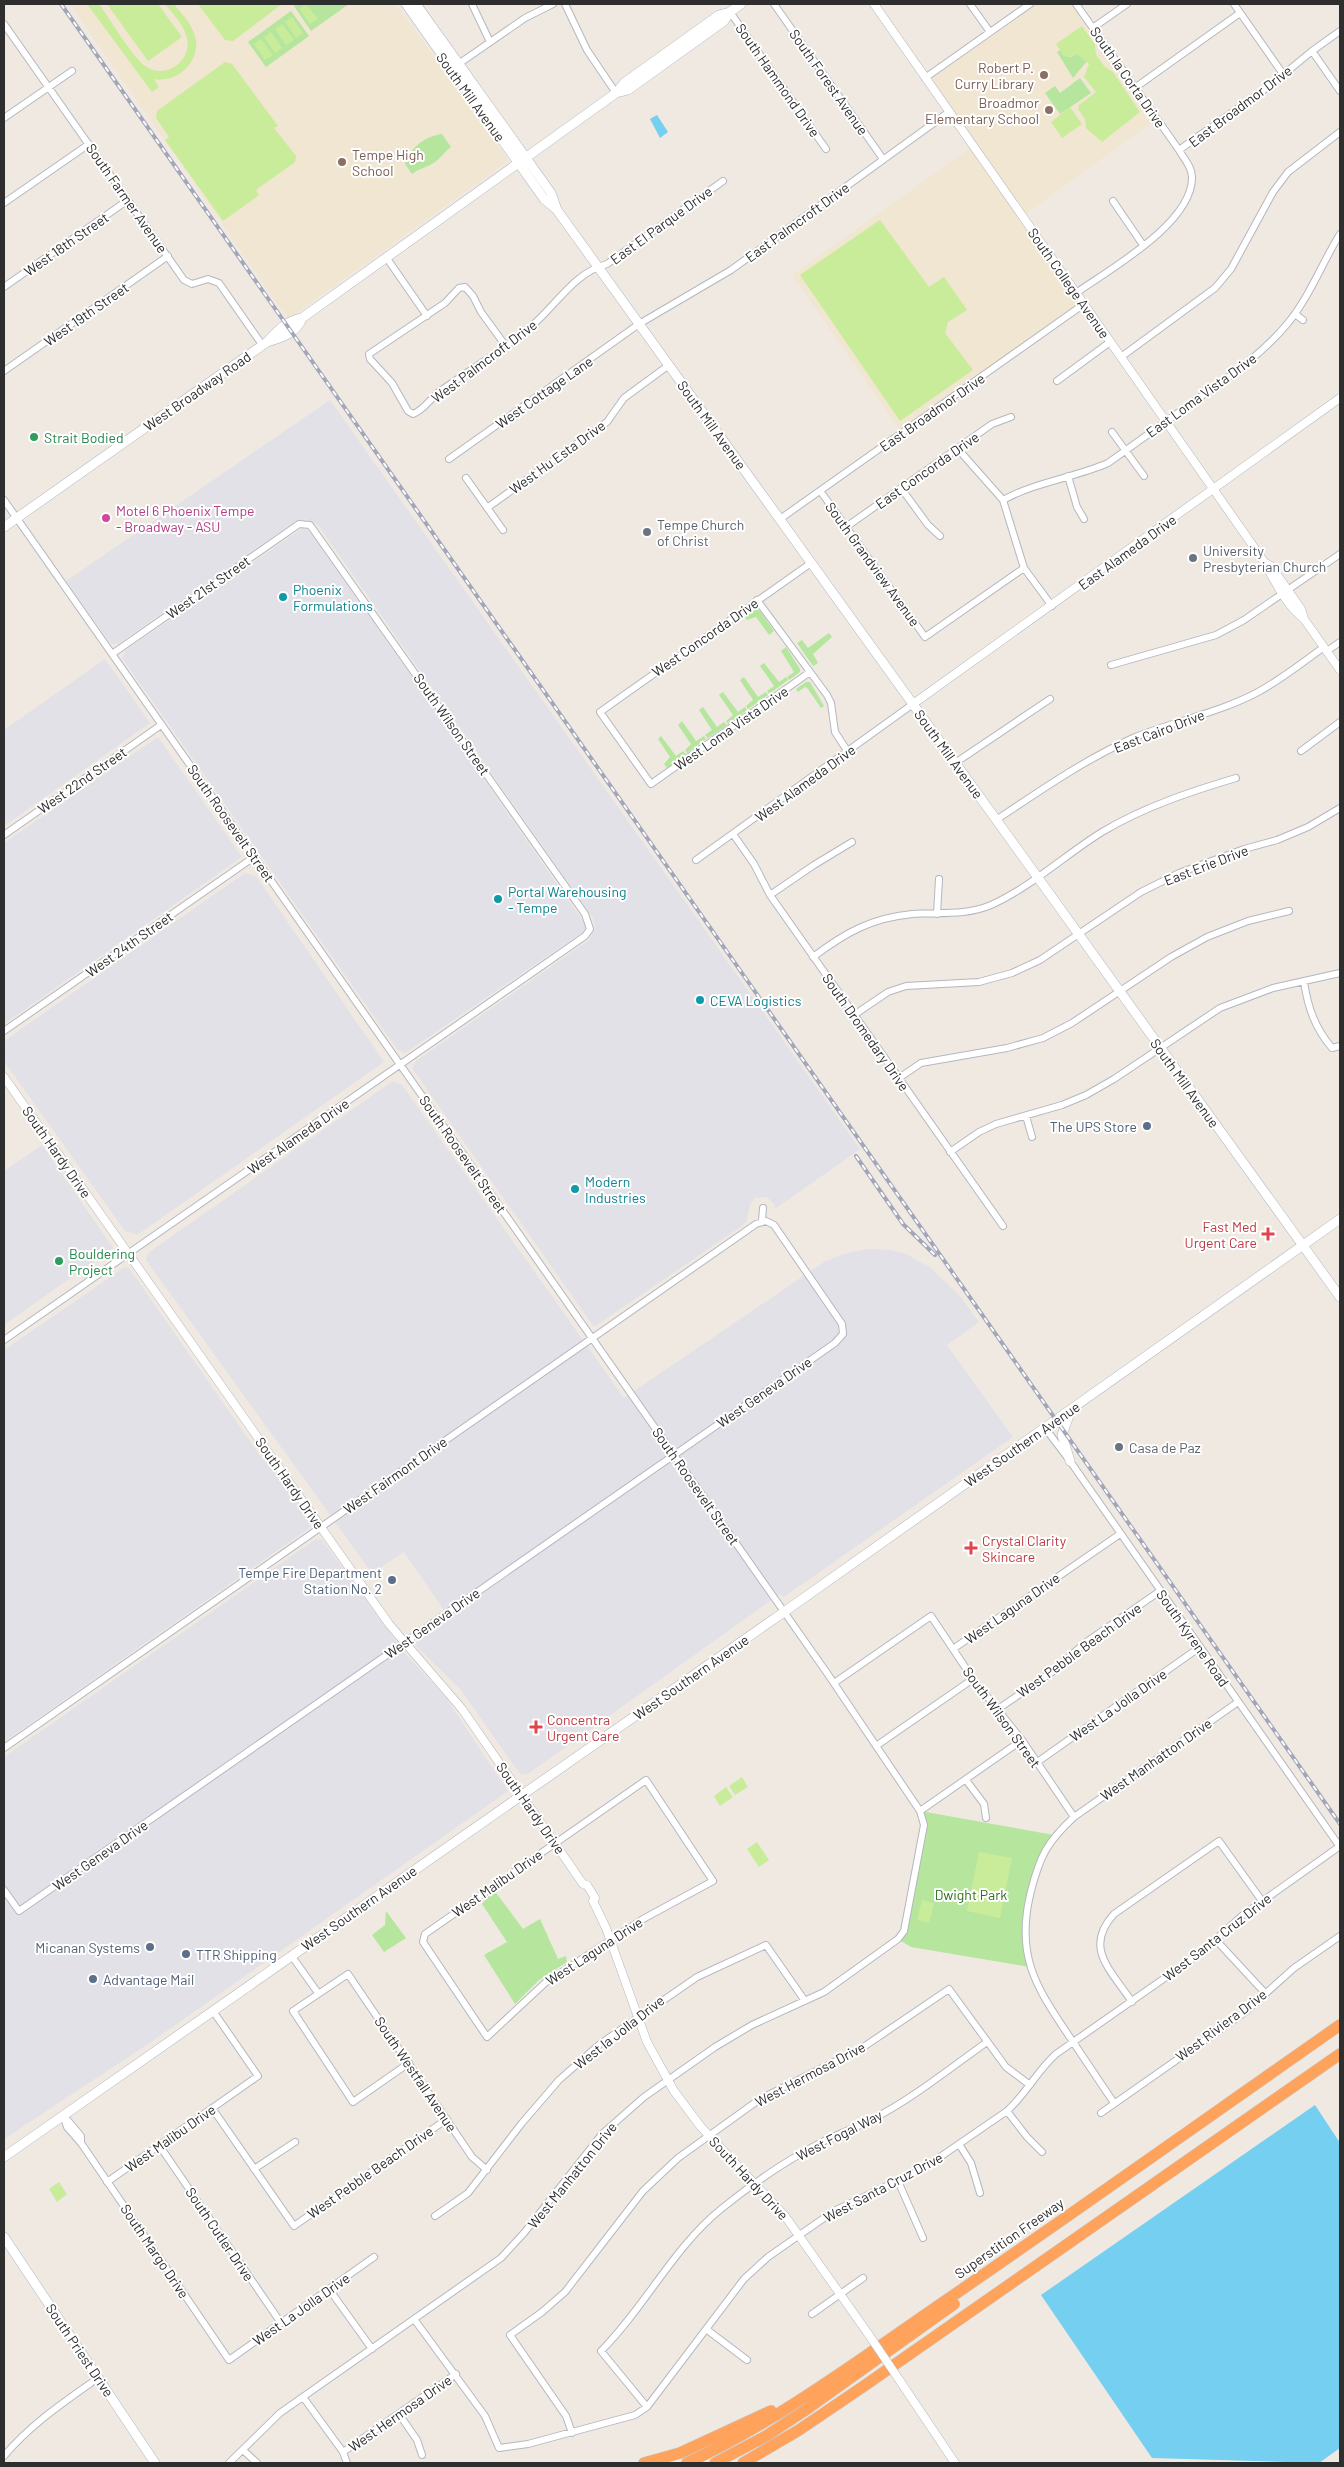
<svg xmlns="http://www.w3.org/2000/svg" width="1344" height="2467" viewBox="0 0 1344 2467" font-family="Barlow,sans-serif">
	<rect width="100%" height="100%" fill="#efe9e1"/>
	<!-- industrial -->
	<path fill="#e3e1e8" d="M330,400L860,1149L775,1209V1205L767,1197L755,1198L750,1204L747,1221L742,1226L594,1327L412,1068L416,1061L589,940L595,928L593,918L318,525L305,519L294,522L119,643L113,644L109,641L66,581Z
		M301,529H306L310,532L586,925L584,931L405,1053L397,1049L122,658L126,650Z
		M105,659L150,723L4,826V730Z
		M158,737L242,857L4,1024V843Z
		M245,873L256,876L384,1062L137,1235L125,1231L4,1061V1041Z
		M393,1081L402,1085L624,1398L824,1262L847,1253L869,1249L891,1250L906,1254L931,1268L960,1296L979,1322L947,1345L1013,1437L791,1592L784,1597L780,1594L528,1774H520L460,1689L414,1644L450,1619L404,1552L372,1573L146,1260L148,1253Z
		M42,1145L113,1248L4,1325V1171Z
		M125,1267L129,1268L263,1460L266,1458L311,1524L308,1529L4,1742V1350Z
		M316,1539L322,1540L404,1652L446,1698L508,1791L154,2040L4,2139V1757Z"/>
	<!-- education -->
	<path fill="#f0e6d1" d="M70,4H396L506,157L505,163L288,319Z
		M1030,4H1076L1157,119L1022,216L1084,304L902,433L792,275L973,146L925,78Z"/>
	<!-- green -->
	<path fill="#b6e59e" d="M296,4H349L311,31L294,6Z
		M291,11L309,36L266,67L248,42Z
		M1060,50L1064,56L1071,57L1077,54L1087,61L1073,78L1057,52Z
		M1080,78L1091,93L1060,114L1045,93L1055,86L1060,93Z
		M442,134L451,147C445,151 441,158 435,162C428,167 420,168 412,174L405,164C410,148 425,136 442,134Z
		M754,609L759,610L774,631L769,635L756,617L747,620L744,616Z
		M829,633L832,637L813,654L818,663L813,666L797,643L802,640L808,648Z
		M786,647L800,669V672L789,680L787,677L794,672L781,651Z
		M764,663L779,682L786,677L788,680L769,694L767,691L774,686L760,666Z
		M744,677L758,697L766,692L768,695L748,709L746,706L753,700L740,680Z
		M806,682H810L824,706L821,708L808,689L805,687L798,692L796,689Z
		M723,692L738,712L745,707L747,710L728,724L726,721L733,715L719,695Z
		M703,707L717,727L724,722L727,725L708,738L705,735L712,730L699,710Z
		M682,721L696,741L704,736L706,739L687,753L685,750L691,744L678,725Z
		M661,736L676,756L683,751L686,754L667,768L664,764L670,757L658,739Z
		M920,1811L1054,1835L1038,1864L1026,1920L1030,1967L911,1947L898,1939L904,1931L924,1825Z
		M494,1890L523,1929L540,1919L558,1959L566,1956L567,1962L539,1980L515,2004L484,1955L507,1942L482,1904Z
		M386,1911L406,1938L384,1952L372,1935L385,1925Z"/>
	<!-- pitch -->
	<path fill="#c9ec9a" d="M87,4H99C110,19 131,55 144,65C164,82 195,60 186,35C183,24 172,13 165,4H174C181,13 190,22 194,33C204,58 179,84 154,79L159,87L152,92Z
		M107,4H158L182,37L148,61Z
		M198,4H282L233,41L225,40Z
		M306,4L318,19L310,24L299,9Z
		M292,17L303,33L296,38L285,22Z
		M282,24L294,40L286,45L275,29Z
		M1082,26L1095,45L1096,55L1105,67L1113,72L1140,112L1102,142L1086,128L1085,119L1078,109L1079,105L1096,92L1084,77L1089,64L1077,54L1070,57L1064,56L1056,44Z
		M271,32L282,48L275,53L264,37Z
		M261,39L273,55L265,60L254,44Z
		M225,62L232,64L278,126L274,128L296,156L295,162L256,190L259,195L223,221L165,140L169,137L156,118L157,111Z
		M1070,107L1082,124L1062,138L1051,122Z
		M880,220L929,287L944,277L967,310L948,322L945,333L973,370L900,421L800,275Z
		M742,1777L748,1787L735,1795L729,1786Z
		M726,1787L733,1797L720,1806L714,1796Z
		M757,1842L769,1860L759,1867L747,1849Z
		M979,1852L1012,1858L1000,1918L967,1911Z
		M922,1900L934,1903L929,1923L917,1920Z
		M59,2182L67,2194L57,2202L49,2189Z"/>
	<!-- water -->
	<path fill="#75cff0" d="M657,115L668,132L660,138L650,119Z
		M1315,2105L1340,2143V2448L1319,2463L1152,2458L1041,2295Z"/>
	<g fill="none" stroke-linecap="round" stroke-linejoin="round">
		<!-- minor casing -->
		<g stroke="#b4b7c1" stroke-width="8">
			<path id="minor" d="M472,4L490,42
				M565,4L587,50L616,93
				M774,4L883,159
				M970,4L990,32
				M1234,4L1283,74
				M730,12L826,149
				M4,24L184,280L192,284L208,279L219,283L263,346
				M1094,27L1127,4
				M1312,51L1340,91
				M457,65L525,18L553,4
				M925,78L1030,4
				M1136,87L1240,13
				M4,118L72,71
				M1179,150L1272,84L1312,51L1340,31
				M1113,201L1143,245
				M4,203L89,144
				M386,257L427,316
				M4,287L128,200
				M1076,293C1110,269 1193,223 1192,177C1192,167 1184,159 1179,150L1076,4
				M1295,314L1303,320
				M505,345L481,312L473,296L465,287L459,288L445,303L369,354L370,359L392,383L408,411L413,414C424,410 430,399 439,392C471,369 507,348 536,322C558,302 576,272 607,264L723,181
				M1121,357L1215,288L1231,269L1273,192L1288,172L1340,132
				M4,371L168,256
				M1057,381L1110,342
				M1112,432L1144,476
				M957,448L1003,500L1024,568L1052,606
				M449,459L639,324L731,270L949,112
				M1068,476L1077,507L1084,519
				M466,478L503,530
				M901,488L928,525L940,536
				M821,492L925,637L1024,568
				M4,500L827,1673L920,1811L924,1825L904,1931L898,1939L824,1992L752,2025L715,2047L644,2097L602,2134L524,2233L501,2258L280,2413L229,2463
				M1003,500C1036,482 1073,478 1108,463C1135,444 1162,424 1189,405C1224,380 1260,357 1288,323C1310,296 1322,263 1340,234
				M487,508L607,422L624,398L669,365
				M780,519L1084,304
				M846,527L992,424L1011,417
				M757,600L827,695L831,703L835,732L848,752
				M1327,651L1340,642
				M1111,665L1216,635L1244,620L1340,554
				M810,672L651,784L600,712L811,563
				M1301,751L1340,722
				M955,763L1050,699
				M996,820C1041,790 1084,760 1133,738C1174,721 1219,713 1258,692C1282,679 1303,662 1324,647
				M733,834L754,864L770,895L1003,1226
				M4,835L161,725
				M696,860L913,704
				M770,895L814,865L852,842
				M937,914L939,879
				M813,957C845,933 871,918 912,914C939,912 965,916 991,905C1031,887 1065,855 1102,832C1144,807 1189,792 1236,778
				M1304,982C1308,1008 1315,1028 1332,1048L1340,1046
				M854,1015L888,992L906,986L979,982L1012,973L1040,960L1141,892L1179,873L1244,849L1277,840L1308,827L1340,808
				M4,1031L254,857
				M899,1078L921,1063L1007,1048L1043,1038L1072,1023L1171,957L1207,937L1248,921L1289,911
				M1026,1116L1032,1137
				M950,1152L979,1132L996,1124L1062,1105L1086,1095L1114,1079L1220,1008L1273,988L1340,973
				M762,1221L763,1208
				M4,1340L585,936L590,929L585,914L310,525L299,524L112,654
				M1045,1428L1070,1461L1340,1847
				M953,1649L1120,1534
				M834,1683L931,1616L973,1679L1022,1740L1074,1817
				M998,1709L1052,1672L1085,1643L1160,1591
				M876,1746L973,1679
				M4,1748L756,1224L766,1221L774,1225L842,1324L843,1334L835,1343L19,1911L4,1890
				M1036,1763L1200,1647
				M646,1780L713,1881L643,1919L545,1983L487,2037L423,1942L425,1934Z
				M966,1780L984,1804L986,1818
				M920,1811L1022,1740
				M1215,1939L1265,1993
				M291,1955L318,1993
				M1132,2002C1111,1970 1083,1948 1114,1914L1219,1841L1262,1901
				M409,2063L353,2102L293,2011L348,1974L472,2157L487,2170
				M1114,2103C1099,2081 1084,2058 1069,2036C1035,1986 1015,1954 1031,1891C1040,1856 1047,1842 1074,1817L1238,1702
				M212,2108L294,2226L447,2119
				M1007,2111L1027,2137L1042,2152
				M1101,2113L1245,2012L1294,1968L1340,1936
				M63,2115L67,2127L81,2143L229,2360L374,2257
				M64,2116L81,2136V2143
				M959,2144L971,2163L980,2193
				M159,2145L281,2323
				M254,2169L295,2142
				M898,2181L923,2238
				M107,2182L258,2076L213,2011
				M435,2216L468,2193L522,2123L559,2080L600,2044L697,1977L766,1945L805,2001
				M329,2289L372,2349
				M812,2314L863,2278
				M414,2319L485,2416L499,2448L528,2444L635,2415L647,2407L744,2279L768,2257L834,2211L924,2168L1007,2111C1026,2094 1037,2071 1056,2054L1199,1954L1243,1915L1340,1846
				M706,2329L747,2360
				M303,2397L343,2452L347,2463
				M647,2407L601,2351C645,2307 673,2248 721,2209C752,2184 787,2160 822,2142C838,2134 855,2128 871,2120C912,2099 949,2069 987,2042
				M399,2414L417,2440L422,2455
				M572,2433L566,2416L510,2335L542,2312L565,2292L643,2191L678,2158L760,2099L862,2048L949,1989L1006,2067L1030,2085
				M243,2450L257,2463
				M343,2452L456,2374
				M4,2456C31,2424 64,2402 98,2378"/>
		</g>
		<!-- tertiary casing -->
		<g stroke="#b4b7c1" stroke-width="9">
			<path id="tertiary" d="M874,4L1258,553C1273,574 1282,602 1304,619
				M1264,562L1271,566L1301,609L1304,619L1340,670
				M913,704L1340,398
				M4,1077L389,1624L462,1709L583,1884L587,1885L595,1898L593,1901L606,1928L647,2042L674,2091L701,2127L785,2216L869,2335
				M900,2381L955,2463"/>
		</g>
		<!-- secondary casing -->
		<g stroke="#b4b7c1" stroke-width="10">
			<path id="secondary" d="M406,4L544,199L556,209
				M416,4L551,193L557,210L1340,1297
				M616,93L628,90L724,21L730,12
				M267,342C281,338 297,333 302,318
				M4,527L267,342C277,331 286,321 302,318L616,93L624,83L719,15L730,12L741,4
				M1070,1461L1062,1435L1071,1410
				M4,2157L784,1612L1340,1219
				M4,2237L155,2463"/>
		</g>
		<!-- motorway casing -->
		<g stroke="#c9c9c9" stroke-width="12">
			<path id="motorway" d="M644,2463L680,2453L771,2411
				M687,2463C780,2420 863,2357 948,2299C1079,2209 1210,2116 1340,2025
				M715,2463L766,2436L804,2411L954,2304
				M743,2463L799,2430L864,2386L1340,2054"/>
		</g>
		<!-- minor -->
		<use href="#minor" stroke="#fff" stroke-width="6"/>
		<!-- tertiary -->
		<use href="#tertiary" stroke="#fff" stroke-width="8"/>
		<!-- secondary -->
		<use href="#secondary" stroke="#fff" stroke-width="9"/>
		<!-- motorway -->
		<use href="#motorway" stroke="#ffa35c" stroke-width="11"/>
		<!-- rail casing -->
		<g stroke="#a3a6b8" stroke-width="4">
			<path id="rail" d="M61,4L1340,1824
				M856,1156L903,1224L935,1255"/>
		</g>
		<!-- rail -->
		<use href="#rail" stroke="#fff" stroke-width="2" stroke-dasharray="5.5" stroke-linecap="butt"/>
		<!-- tertiary-bridge casing -->
		<g stroke="#b4b7c1" stroke-width="9" stroke-linecap="butt">
			<path id="tertiary-bridge" d="M869,2335L900,2381"/>
		</g>
		<!-- tertiary-bridge -->
		<use href="#tertiary-bridge" stroke="#fff" stroke-width="8"/>
	</g>
	<!-- markers -->
	<g fill="#8d6e63" stroke="#fff" stroke-width="2">
		<circle cx="1044" cy="75" r="5"/>
		<circle cx="1049" cy="110" r="5"/>
		<circle cx="342" cy="162" r="5"/>
	</g>
	<g fill="#2e9e5b" stroke="#fff" stroke-width="2">
		<circle cx="34" cy="437" r="5"/>
		<circle cx="59" cy="1261" r="5"/>
	</g>
	<circle fill="#d1479c" stroke="#fff" stroke-width="2" cx="106" cy="518" r="5"/>
	<g fill="#6b7280" stroke="#fff" stroke-width="2">
		<circle cx="647" cy="532" r="5"/>
		<circle cx="1193" cy="558" r="5"/>
		<circle cx="1119" cy="1447" r="5"/>
	</g>
	<g fill="#0f9aa8" stroke="#fff" stroke-width="2">
		<circle cx="283" cy="597" r="5"/>
		<circle cx="498" cy="899" r="5"/>
		<circle cx="700" cy="1000" r="5"/>
		<circle cx="575" cy="1189" r="5"/>
	</g>
	<g fill="#5c6f8a" stroke="#fff" stroke-width="2">
		<circle cx="1147" cy="1126" r="5"/>
		<circle cx="392" cy="1580" r="5"/>
		<circle cx="150" cy="1947" r="5"/>
		<circle cx="186" cy="1954" r="5"/>
		<circle cx="93" cy="1979" r="5"/>
	</g>
	<g fill="#e0444e" stroke="#fff" stroke-width="2">
		<path d="M1265.5 1226.5h5v5h5v5h-5v5h-5v-5h-5v-5h5z"/>
		<path d="M968.5 1540.5h5v5h5v5h-5v5h-5v-5h-5v-5h5z"/>
		<path d="M533.5 1719.5h5v5h5v5h-5v5h-5v-5h-5v-5h5z"/>
	</g>
	<g text-anchor="middle" dominant-baseline="central" stroke-width="4" stroke-linejoin="round" paint-order="stroke">
		<!-- education labels -->
		<g font-size="14" fill="#785e54" stroke="#fff" text-anchor="end">
			<text x="1034" y="67">Robert P.<tspan x="1034" dy="16">Curry Library</tspan></text>
			<text x="1039" y="102">Broadmor<tspan x="1039" dy="16">Elementary School</tspan></text>
			<text x="352" y="154" text-anchor="start">Tempe High<tspan x="352" dy="16">School</tspan></text>
		</g>
		<!-- street labels -->
		<g font-size="14" fill="#2e2e2e" stroke="#fff">
			<text transform="translate(1128 77) rotate(55)">South la Corta Drive</text>
			<text transform="translate(778 80) rotate(55)">South Hammond Drive</text>
			<text transform="translate(829 82) rotate(55)">South Forest Avenue</text>
			<text transform="translate(471 97) rotate(54)">South Mill Avenue</text>
			<text transform="translate(1240 106) rotate(-37)">East Broadmor Drive</text>
			<text transform="translate(127 198) rotate(55)">South Farmer Avenue</text>
			<text transform="translate(797 222) rotate(-36)">East Palmcroft Drive</text>
			<text transform="translate(661 225) rotate(-36)">East El Parque Drive</text>
			<text transform="translate(66 244) rotate(-35)">West 18th Street</text>
			<text transform="translate(1069 283) rotate(55)">South College Avenue</text>
			<text transform="translate(86 314) rotate(-35)">West 19th Street</text>
			<text transform="translate(484 361) rotate(-37)">West Palmcroft Drive</text>
			<text transform="translate(197 391) rotate(-35)">West Broadway Road</text>
			<text transform="translate(544 392) rotate(-35)">West Cottage Lane</text>
			<text transform="translate(1201 395) rotate(-36)">East Loma Vista Drive</text>
			<text transform="translate(932 412) rotate(-35)">East Broadmor Drive</text>
			<text transform="translate(712 425) rotate(54)">South Mill Avenue</text>
			<text transform="translate(557 457) rotate(-36)">West Hu Esta Drive</text>
			<text transform="translate(927 470) rotate(-35)">East Concorda Drive</text>
			<text transform="translate(1127 552) rotate(-36)">East Alameda Drive</text>
			<text transform="translate(873 564) rotate(54)">South Grandview Avenue</text>
			<text transform="translate(208 587) rotate(-35)">West 21st Street</text>
			<text transform="translate(705 637) rotate(-35)">West Concorda Drive</text>
			<text transform="translate(452 724) rotate(55)">South Wilson Street</text>
			<text transform="translate(731 728) rotate(-35)">West Loma Vista Drive</text>
			<text transform="translate(1159 731) rotate(-21)">East Cairo Drive</text>
			<text transform="translate(949 754) rotate(54)">South Mill Avenue</text>
			<text transform="translate(82 780) rotate(-35)">West 22nd Street</text>
			<text transform="translate(805 783) rotate(-36)">West Alameda Drive</text>
			<text transform="translate(231 823) rotate(55)">South Roosevelt Street</text>
			<text transform="translate(1206 865) rotate(-21)">East Erie Drive</text>
			<text transform="translate(129 944) rotate(-35)">West 24th Street</text>
			<text transform="translate(866 1032) rotate(55)">South Dromedary Drive</text>
			<text transform="translate(1185 1083) rotate(54)">South Mill Avenue</text>
			<text transform="translate(298 1136) rotate(-35)">West Alameda Drive</text>
			<text transform="translate(57 1152) rotate(55)">South Hardy Drive</text>
			<text transform="translate(463 1154) rotate(55)">South Roosevelt Street</text>
			<text transform="translate(764 1392) rotate(-35)">West Geneva Drive</text>
			<text transform="translate(1022 1444) rotate(-35)">West Southern Avenue</text>
			<text transform="translate(395 1475) rotate(-35)">West Fairmont Drive</text>
			<text transform="translate(290 1483) rotate(55)">South Hardy Drive</text>
			<text transform="translate(696 1486) rotate(55)">South Roosevelt Street</text>
			<text transform="translate(1012 1608) rotate(-35)">West Laguna Drive</text>
			<text transform="translate(432 1623) rotate(-35)">West Geneva Drive</text>
			<text transform="translate(1193 1638) rotate(55)">South Kyrene Road</text>
			<text transform="translate(1079 1650) rotate(-36)">West Pebble Beach Drive</text>
			<text transform="translate(691 1677) rotate(-35)">West Southern Avenue</text>
			<text transform="translate(1118 1705) rotate(-35)">West La Jolla Drive</text>
			<text transform="translate(1002 1717) rotate(54)">South Wilson Street</text>
			<text transform="translate(1156 1759) rotate(-35)">West Manhatton Drive</text>
			<text transform="translate(531 1808) rotate(55)">South Hardy Drive</text>
			<text transform="translate(100 1855) rotate(-35)">West Geneva Drive</text>
			<text transform="translate(497 1883) rotate(-35)">West Malibu Drive</text>
			<text transform="translate(359 1908) rotate(-35)">West Southern Avenue</text>
			<text transform="translate(1217 1937) rotate(-38)">West Santa Cruz Drive</text>
			<text transform="translate(594 1951) rotate(-33)">West Laguna Drive</text>
			<text transform="translate(1221 2025) rotate(-37)">West Riviera Drive</text>
			<text transform="translate(619 2032) rotate(-38)">West la Jolla Drive</text>
			<text transform="translate(416 2074) rotate(56)">South Westfall Avenue</text>
			<text transform="translate(810 2074) rotate(-28)">West Hermosa Drive</text>
			<text transform="translate(839 2135) rotate(-27)">West Fogal Way</text>
			<text transform="translate(170 2138) rotate(-35)">West Malibu Drive</text>
			<text transform="translate(370 2172) rotate(-35)">West Pebble Beach Drive</text>
			<text transform="translate(572 2175) rotate(-51)">West Manhatton Drive</text>
			<text transform="translate(749 2178) rotate(47)">South Hardy Drive</text>
			<text transform="translate(883 2187) rotate(-28)">West Santa Cruz Drive</text>
			<text transform="translate(220 2234) rotate(56)">South Cutler Drive</text>
			<text transform="translate(1009 2238) rotate(-35)">Superstition Freeway</text>
			<text transform="translate(155 2251) rotate(56)">South Margo Drive</text>
			<text transform="translate(301 2309) rotate(-35)">West La Jolla Drive</text>
			<text transform="translate(80 2350) rotate(56)">South Priest Drive</text>
			<text transform="translate(400 2413) rotate(-35)">West Hermosa Drive</text>
		</g>
		<!-- leisure labels -->
		<g font-size="14" fill="#27864d" stroke="#fff" text-anchor="start">
			<text x="44" y="437">Strait Bodied</text>
			<text x="69" y="1253">Bouldering<tspan x="69" dy="16">Project</tspan></text>
		</g>
		<!-- hotel labels -->
		<g font-size="14" fill="#b23c85" stroke="#fff" text-anchor="start">
			<text x="116" y="510">Motel 6 Phoenix Tempe<tspan x="116" dy="16">- Broadway - ASU</tspan></text>
		</g>
		<!-- worship labels -->
		<g font-size="14" fill="#5b616d" stroke="#fff" text-anchor="start">
			<text x="657" y="524">Tempe Church<tspan x="657" dy="16">of Christ</tspan></text>
			<text x="1203" y="550">University<tspan x="1203" dy="16">Presbyterian Church</tspan></text>
			<text x="1129" y="1447">Casa de Paz</text>
		</g>
		<!-- culture labels -->
		<g font-size="14" fill="#0d838f" stroke="#fff" text-anchor="start">
			<text x="293" y="589">Phoenix<tspan x="293" dy="16">Formulations</tspan></text>
			<text x="508" y="891">Portal Warehousing<tspan x="508" dy="16">- Tempe</tspan></text>
			<text x="710" y="1000">CEVA Logistics</text>
			<text x="585" y="1181">Modern<tspan x="585" dy="16">Industries</tspan></text>
		</g>
		<!-- service labels -->
		<g font-size="14" fill="#4e5e75" stroke="#fff" text-anchor="end">
			<text x="1137" y="1126">The UPS Store</text>
			<text x="382" y="1572">Tempe Fire Department<tspan x="382" dy="16">Station No. 2</tspan></text>
			<text x="140" y="1947">Micanan Systems</text>
			<text x="196" y="1954" text-anchor="start">TTR Shipping</text>
			<text x="103" y="1979" text-anchor="start">Advantage Mail</text>
		</g>
		<!-- health labels -->
		<g font-size="14" fill="#be3a42" stroke="#fff" text-anchor="start">
			<text x="1257" y="1226" text-anchor="end">Fast Med<tspan x="1257" dy="16">Urgent Care</tspan></text>
			<text x="982" y="1540">Crystal Clarity<tspan x="982" dy="16">Skincare</tspan></text>
			<text x="547" y="1719">Concentra<tspan x="547" dy="16">Urgent Care</tspan></text>
		</g>
		<!-- park labels -->
		<g font-size="14" fill="#2c6e1b" stroke="#fff">
			<text x="971" y="1894">Dwight Park</text>
		</g>
	</g>
	<!-- border -->
	<rect width="1344" height="2467" fill="none" stroke="#2e2e2e" stroke-width="10"/>
</svg>
